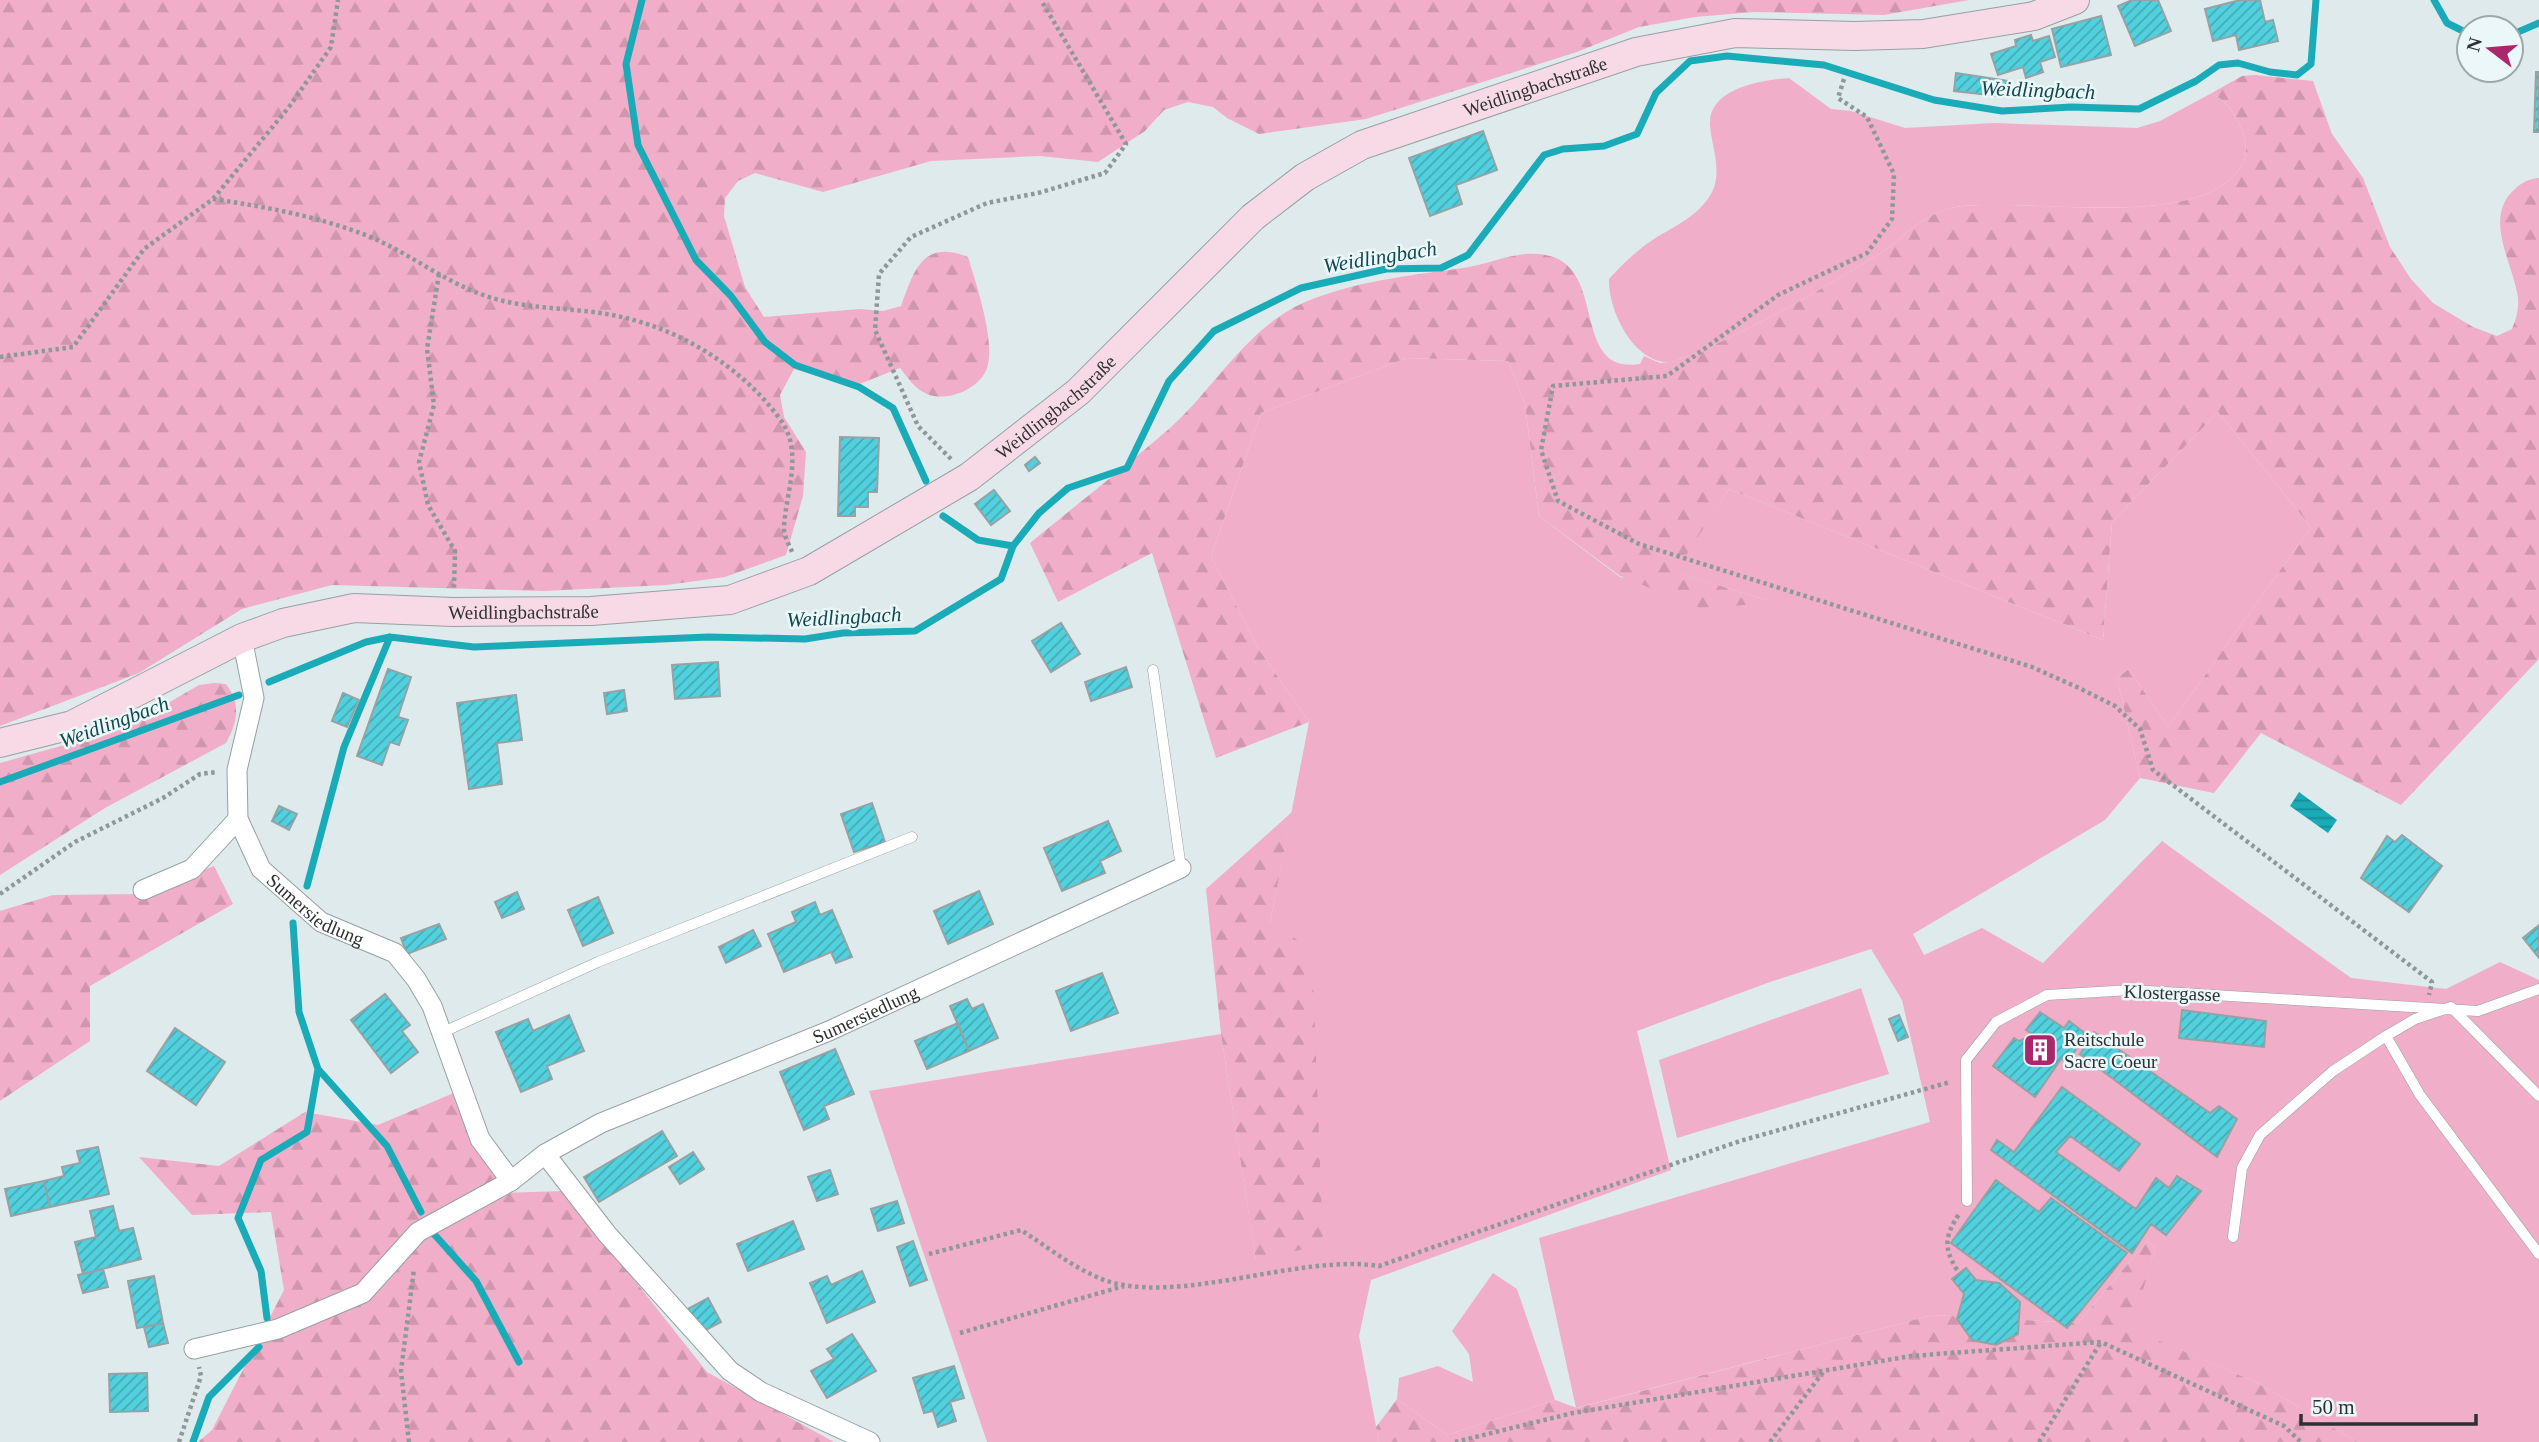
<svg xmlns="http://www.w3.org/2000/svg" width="2539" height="1442" viewBox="0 0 2539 1442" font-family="Georgia,serif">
	<defs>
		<pattern id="forest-firs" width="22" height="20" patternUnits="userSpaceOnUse" patternTransform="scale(1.75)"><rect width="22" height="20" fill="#f1aec9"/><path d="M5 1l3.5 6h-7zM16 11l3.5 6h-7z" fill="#cf96ad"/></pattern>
		<pattern id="water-rules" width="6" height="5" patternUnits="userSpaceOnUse" patternTransform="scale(1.75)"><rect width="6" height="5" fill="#19abb8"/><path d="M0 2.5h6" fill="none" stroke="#178c96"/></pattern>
		<pattern id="building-hatch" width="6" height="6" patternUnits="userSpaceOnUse" patternTransform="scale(1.75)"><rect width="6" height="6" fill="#51d1de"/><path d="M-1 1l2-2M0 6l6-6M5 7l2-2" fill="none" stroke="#44aab5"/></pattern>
	</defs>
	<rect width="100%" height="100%" fill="#deeaeb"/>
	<!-- grass -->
	<path fill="#f1aec9" d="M1789,78L1831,109L1851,111L1905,128L1994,123L2137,128L2160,121L2210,94C2231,98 2250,137 2245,158C2242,169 2230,180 2221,186C2176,218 2058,205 2002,205C1984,205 1961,204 1944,210C1918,219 1901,240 1879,254C1812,295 1745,335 1672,362C1635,366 1608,311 1609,279C1620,267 1631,256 1644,246C1666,229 1696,220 1711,194C1723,173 1712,147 1710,126C1707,88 1763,80 1789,78Z
		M1407,358L1508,361L1525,404L1539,516L1620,577L1770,601L1674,572L1729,489L2103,640L2112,522L2218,412L2311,527L2168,727L2129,669L2117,678L2140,778L2105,820L1913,934L1924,955L1982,928L2043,963L2162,841L2351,978L2446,989L2500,962L2539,980V1442H2357L2260,1384L2131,1329L2155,1248L2147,1241L2078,1323L1933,1315L1576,1408L1539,1238L1930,1122L1902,1000L1871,949L1770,982L1637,1031L1671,1170L1371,1280L1359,1336L1379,1442H987L869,1091L1221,1034L1256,1260L1270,923L1309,722L1258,648L1211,556L1261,413Z
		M1861,988L1889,1074L1677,1138L1659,1060Z
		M1493,1273L1517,1289L1555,1400L1447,1435L1397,1399L1399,1378L1438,1366L1473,1382L1469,1354L1452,1331Z"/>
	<!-- forest -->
	<path fill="url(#forest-firs)" d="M0,0H1969L1884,15L1754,12L1695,17L1639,27L1577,52L1366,119L1259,134L1227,118L1213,107L1188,102L1164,110L1145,131L1098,162L1040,156L931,161L823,192L755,173L738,181L725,198L724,216L745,287L764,317L860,309L883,311L901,306C914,271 922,239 968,257C976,283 994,337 988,364C984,387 949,403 927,394C915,389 908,378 900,368L852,387L794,369L780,395L784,417L806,452L803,496L786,555L725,577L667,585L544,591L332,585L242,609L139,673L0,726Z
		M2255,75L2313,81L2332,134L2363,178L2390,247L2411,279L2433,303L2473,327L2497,336L2512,329C2517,317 2520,305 2517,292C2510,258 2484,216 2515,189C2521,183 2530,178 2539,178V659L2401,805L2261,733L2214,793L2140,778L2117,678L2129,669L2168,727L2311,527L2218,412L2112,522L2103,640L1729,489L1675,572L1773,602L1703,609L1620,576L1539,516L1525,404L1508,361L1407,358L1261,413L1211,556L1258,648L1309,722L1216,758L1152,553L1058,602L1030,543C1076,505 1124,468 1169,429C1214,389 1247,328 1303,303C1354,281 1408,276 1463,268C1493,264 1519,248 1550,256C1607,271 1571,375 1640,364L1644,356L1660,363L1672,362C1745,335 1812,295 1879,254C1901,240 1918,219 1944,210C1961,204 1984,205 2002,205C2058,205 2176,218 2221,186C2230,180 2242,169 2245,158C2250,137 2231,98 2210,94L2242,76Z
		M214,683L226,684C241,704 238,722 226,743L105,808L0,875V763L125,728L199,685Z
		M1292,812L1270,923L1312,949L1323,1244L1256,1261L1221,1034L1206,889Z
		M214,866L233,904L90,986V1041L0,1101V911L53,895L140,894Z
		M456,1092L503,1193L564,1191L707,1372L834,1442H198L212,1430L284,1290L271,1212L192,1215L139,1157L219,1166L305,1112L378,1125Z
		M2147,1241L2155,1248L2132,1329L2260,1384L2357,1442H1379L1376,1427L1397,1399L1447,1435L1555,1400L1577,1408L1933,1315L2078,1323Z"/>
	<!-- water -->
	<path fill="url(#water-rules)" d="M2299,792L2337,820L2328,833L2290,806Z"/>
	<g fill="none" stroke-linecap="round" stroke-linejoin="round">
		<!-- stream -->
		<path stroke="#19abb8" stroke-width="7" d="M642,0L626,64L638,145L696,260L731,296L765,342L795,365L859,387L893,408L926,481
			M2434,0L2447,23L2469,34
			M2511,35L2539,23
			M943,516L978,540L1013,546
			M269,682L366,642L390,637L474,647L708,637L805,639L843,633L915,631L1001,579L1013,546L1039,513L1068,488L1127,468L1169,381L1214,331L1301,288L1386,269L1441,268L1468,255L1544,155L1563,149L1604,146L1637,134L1656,93L1690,61L1727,56L1824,65L1934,100L2002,111L2071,107L2139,109L2196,81L2219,65L2238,63L2270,72L2297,75L2311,64L2316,0
			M0,782L239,695
			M307,886L344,747L390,637
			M318,1069L387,1146L421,1212
			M434,1234L476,1281L519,1362
			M267,1318L261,1271L238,1218L261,1160L307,1132L318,1069L299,1012L293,923
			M193,1442L209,1397L259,1347"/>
	</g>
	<!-- building -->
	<path fill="url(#building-hatch)" stroke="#96a2a3" stroke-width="2" d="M2132,0H2158L2171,31L2135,46L2118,6Z
		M2240,0H2260L2265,22L2273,20L2278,41L2239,50L2236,35L2213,41L2205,9Z
		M2101,16L2111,55L2061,67L2052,29Z
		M2031,35L2033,41L2049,36L2055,57L2040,62L2043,72L2026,78L2023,67L1998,75L1991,54L2016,46L2015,40Z
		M2536,72H2539V132H2534Z
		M1956,73L2009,81L2007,97L1954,91Z
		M1483,131L1497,170L1456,185L1462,204L1430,216L1409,158Z
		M840,437L879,438L877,492H868V507H855V516H838Z
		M1035,457L1040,463L1029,471L1025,465Z
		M994,490L1010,511L991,525L975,504Z
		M1061,623L1080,654L1051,672L1032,641Z
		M718,662L720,696L675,699L672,665Z
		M1126,667L1132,687L1091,701L1085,682Z
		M388,669L411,677L398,717L408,720L399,745L390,742L382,765L357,756Z
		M624,690L627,711L607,714L604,693Z
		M343,693L359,700L347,727L332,721Z
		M516,695L522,740L497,743L502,784L469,789L457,703Z
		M872,803L885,842L854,852L841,814Z
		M279,806L297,814L289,830L272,821Z
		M1108,821L1121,851L1100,861L1105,873L1062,891L1044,848Z
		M2402,835L2442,866L2409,912L2361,878L2387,836L2395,842Z
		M979,891L993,924L948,944L934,911Z
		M517,892L524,909L502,918L495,902Z
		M598,897L613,933L583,946L568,910Z
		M815,902L820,915L832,910L852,957L836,963L831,952L784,972L768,934L796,922L792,912Z
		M439,924L446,939L407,954L401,938Z
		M2539,925V958L2523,938Z
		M753,930L761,946L726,963L719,947Z
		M1102,973L1118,1013L1071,1031L1056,991Z
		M385,994L410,1025L402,1031L418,1052L391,1073L351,1020Z
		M967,999L972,1009L983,1004L998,1038L969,1051L950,1006Z
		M2182,1010L2266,1021L2264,1047L2179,1038Z
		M2040,1012L2064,1028L2069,1021L2086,1034L2068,1062L2061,1059L2035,1097L1993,1066L2014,1038L2019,1041L2034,1035L2026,1030Z
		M569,1015L584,1051L547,1066L552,1079L521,1092L496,1032L528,1019L533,1031Z
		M1899,1015L1908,1037L1898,1041L1889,1019Z
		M958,1023L969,1051L927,1069L915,1041Z
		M175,1028L225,1062L196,1105L147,1071Z
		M2094,1032L2210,1113L2219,1106L2237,1119L2217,1157L2080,1054Z
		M835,1049L854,1094L824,1106L829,1119L804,1130L780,1072Z
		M2062,1087L2140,1144L2119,1171L2070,1136L2056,1152L2136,1209L2156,1178L2169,1188L2177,1176L2201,1191L2166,1235L2151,1224L2132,1253L1991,1150L1997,1140L2014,1152Z
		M662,1131L677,1156L599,1202L584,1177Z
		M98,1147L109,1194L50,1207L44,1181L64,1176L62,1167L80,1163L77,1151Z
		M693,1152L704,1169L680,1184L669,1167Z
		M830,1170L838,1194L817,1201L808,1177Z
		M1996,1180L2039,1212L2051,1198L2127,1253L2067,1328L1951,1243Z
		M44,1181L50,1207L11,1216L5,1189Z
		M897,1201L904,1223L878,1231L871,1209Z
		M113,1206L119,1231L133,1228L141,1259L83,1274L75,1242L96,1237L90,1211Z
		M793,1221L804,1249L748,1271L737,1244Z
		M913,1241L927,1280L910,1286L897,1247Z
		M1966,1268L1976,1280L1999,1283L2020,1302L2018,1334L1996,1345L1972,1340L1957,1319L1964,1294L1952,1279Z
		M103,1269L108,1287L83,1293L78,1275Z
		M862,1271L875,1302L827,1323L810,1283L827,1276L831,1285Z
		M154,1276L163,1323L137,1328L128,1281Z
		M708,1298L721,1322L698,1334L686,1310Z
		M163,1323L168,1343L149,1347L144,1327Z
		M852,1334L876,1371L827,1398L811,1371L834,1359L827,1349Z
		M954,1366L964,1398L950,1402L956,1421L938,1427L933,1411L924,1413L913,1378Z
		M147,1373L148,1411L110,1412L109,1374Z"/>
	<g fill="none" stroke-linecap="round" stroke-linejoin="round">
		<!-- service casing -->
		<g stroke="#96a1a2" stroke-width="11">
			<path id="service" d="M1153,670L1181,868
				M441,1033L598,962L912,837
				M2386,1036L2420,1095L2539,1254
				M1967,1201L1966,1060L1996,1022L2047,995L2131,990L2478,1011L2539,989
				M2233,1237L2242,1168L2260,1135L2333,1071L2386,1036L2415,1019L2451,1007L2539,1096"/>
		</g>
		<!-- minor casing -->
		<g stroke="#96a1a2" stroke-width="21">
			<g id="minor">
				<path id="s1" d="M242,638L254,698L237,770L238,819L261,869L321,922L395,953L416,979L432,1006L480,1139L511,1181"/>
				<path d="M143,890L192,869L238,819"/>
				<path d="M545,1154L607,1234L730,1371L761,1392L870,1442"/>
				<path id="s2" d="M194,1349L278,1329L363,1293L418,1232L511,1181L545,1154L601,1123L829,1031L1181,868"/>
			</g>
		</g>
		<!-- secondary casing -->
		<g stroke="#96a1a2" stroke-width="30">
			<g id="secondary">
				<path id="s3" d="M0,743L72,725L242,638L283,623L354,608L453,612L591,611L730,600L809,571L969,477L1078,392L1253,217L1305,177L1362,145L1636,52L1735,33L1855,36L1923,34L2034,16L2075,0"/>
			</g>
		</g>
		<!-- path -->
		<path stroke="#8f9899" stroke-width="4.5" stroke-dasharray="3.5 3.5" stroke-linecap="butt" d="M1844,79L1838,98L1867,117L1894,174L1892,219L1867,253L1778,295L1667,376L1553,386L1541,450L1558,501L1639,544L2032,667L2079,688L2115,706L2140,729L2153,770L2432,982L2429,995
			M213,199C266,207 317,216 368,236C408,252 444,282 486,296C527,310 570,307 612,315C677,327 740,365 780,419C804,452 786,491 784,527C783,535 789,544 792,552
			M439,274L427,349L434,405L419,462L428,505L455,551L454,587
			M0,357L73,347L144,249L213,199L289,107L331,47L338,0
			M951,459L918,426L875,330L879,274L911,237L987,203L1038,193L1105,173L1126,144L1041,0
			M0,894L75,842L163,798L200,774L217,772
			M929,1254L1021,1230C1046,1246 1071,1266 1099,1278C1173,1309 1297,1253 1379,1266L1740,1141L1950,1082
			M1957,1270C1943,1247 1945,1236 1959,1214
			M960,1333L1124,1286
			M179,1442L201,1376L199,1367
			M409,1442L401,1371L414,1269
			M1455,1442L1573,1413L1911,1356L2101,1342L2284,1426L2301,1442
			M1770,1442L1824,1371
			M2039,1442L2101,1342"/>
		<!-- service -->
		<use href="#service" stroke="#fff" stroke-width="10"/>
		<!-- minor -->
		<use href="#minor" stroke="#fff" stroke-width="19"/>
		<!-- secondary -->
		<use href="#secondary" stroke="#f7dae6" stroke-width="28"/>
	</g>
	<!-- icons -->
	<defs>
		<g id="building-square" transform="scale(1.75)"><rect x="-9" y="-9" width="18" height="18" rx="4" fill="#ac266c" stroke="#ebf7f9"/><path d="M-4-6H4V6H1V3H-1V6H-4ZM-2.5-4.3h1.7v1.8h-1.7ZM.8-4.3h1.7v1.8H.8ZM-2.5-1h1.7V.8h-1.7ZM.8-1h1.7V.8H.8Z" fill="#fff"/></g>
	</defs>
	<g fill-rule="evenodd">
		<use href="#building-square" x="2040" y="1050"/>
	</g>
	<g text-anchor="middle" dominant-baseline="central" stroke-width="5" stroke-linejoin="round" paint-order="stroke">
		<!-- street labels -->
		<g font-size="19" fill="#2d3132" stroke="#ebf7f9">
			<text stroke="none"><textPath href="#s3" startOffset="1727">Weidlingbachstraße</textPath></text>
			<text stroke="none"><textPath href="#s3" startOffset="1139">Weidlingbachstraße</textPath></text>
			<text stroke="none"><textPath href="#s3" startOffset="551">Weidlingbachstraße</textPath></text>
			<text stroke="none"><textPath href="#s1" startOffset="308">Sumersiedlung</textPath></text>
			<text transform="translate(2172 993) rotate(2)">Klostergasse</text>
			<text stroke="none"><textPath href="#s2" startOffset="760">Sumersiedlung</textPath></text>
		</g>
		<!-- poi labels -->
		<g font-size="19" fill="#2d3132" stroke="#ebf7f9" text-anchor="start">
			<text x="2064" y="1039">Reitschule<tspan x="2064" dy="22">Sacre Coeur</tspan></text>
		</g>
		<!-- water labels -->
		<g font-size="21" font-style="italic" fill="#11494f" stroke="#ebf7f9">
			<text transform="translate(2038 90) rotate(2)">Weidlingbach</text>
			<text transform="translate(1380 257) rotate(-9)">Weidlingbach</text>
			<text transform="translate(844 617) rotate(-3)">Weidlingbach</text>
			<text transform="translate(114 722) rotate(-20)">Weidlingbach</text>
		</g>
	</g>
	<!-- north arrow -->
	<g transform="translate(2490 49) rotate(286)"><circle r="33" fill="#ebf7f9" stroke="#9fa8a9" stroke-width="2"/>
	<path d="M0-5L12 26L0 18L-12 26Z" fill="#ac266c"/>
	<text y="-10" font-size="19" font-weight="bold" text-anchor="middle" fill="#2d3132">N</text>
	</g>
	<!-- scale -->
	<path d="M2301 1414v10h175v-10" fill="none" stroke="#2d3132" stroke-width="3.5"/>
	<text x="2312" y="1414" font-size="21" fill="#2d3132" stroke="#ebf7f9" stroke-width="5" paint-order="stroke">50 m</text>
</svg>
